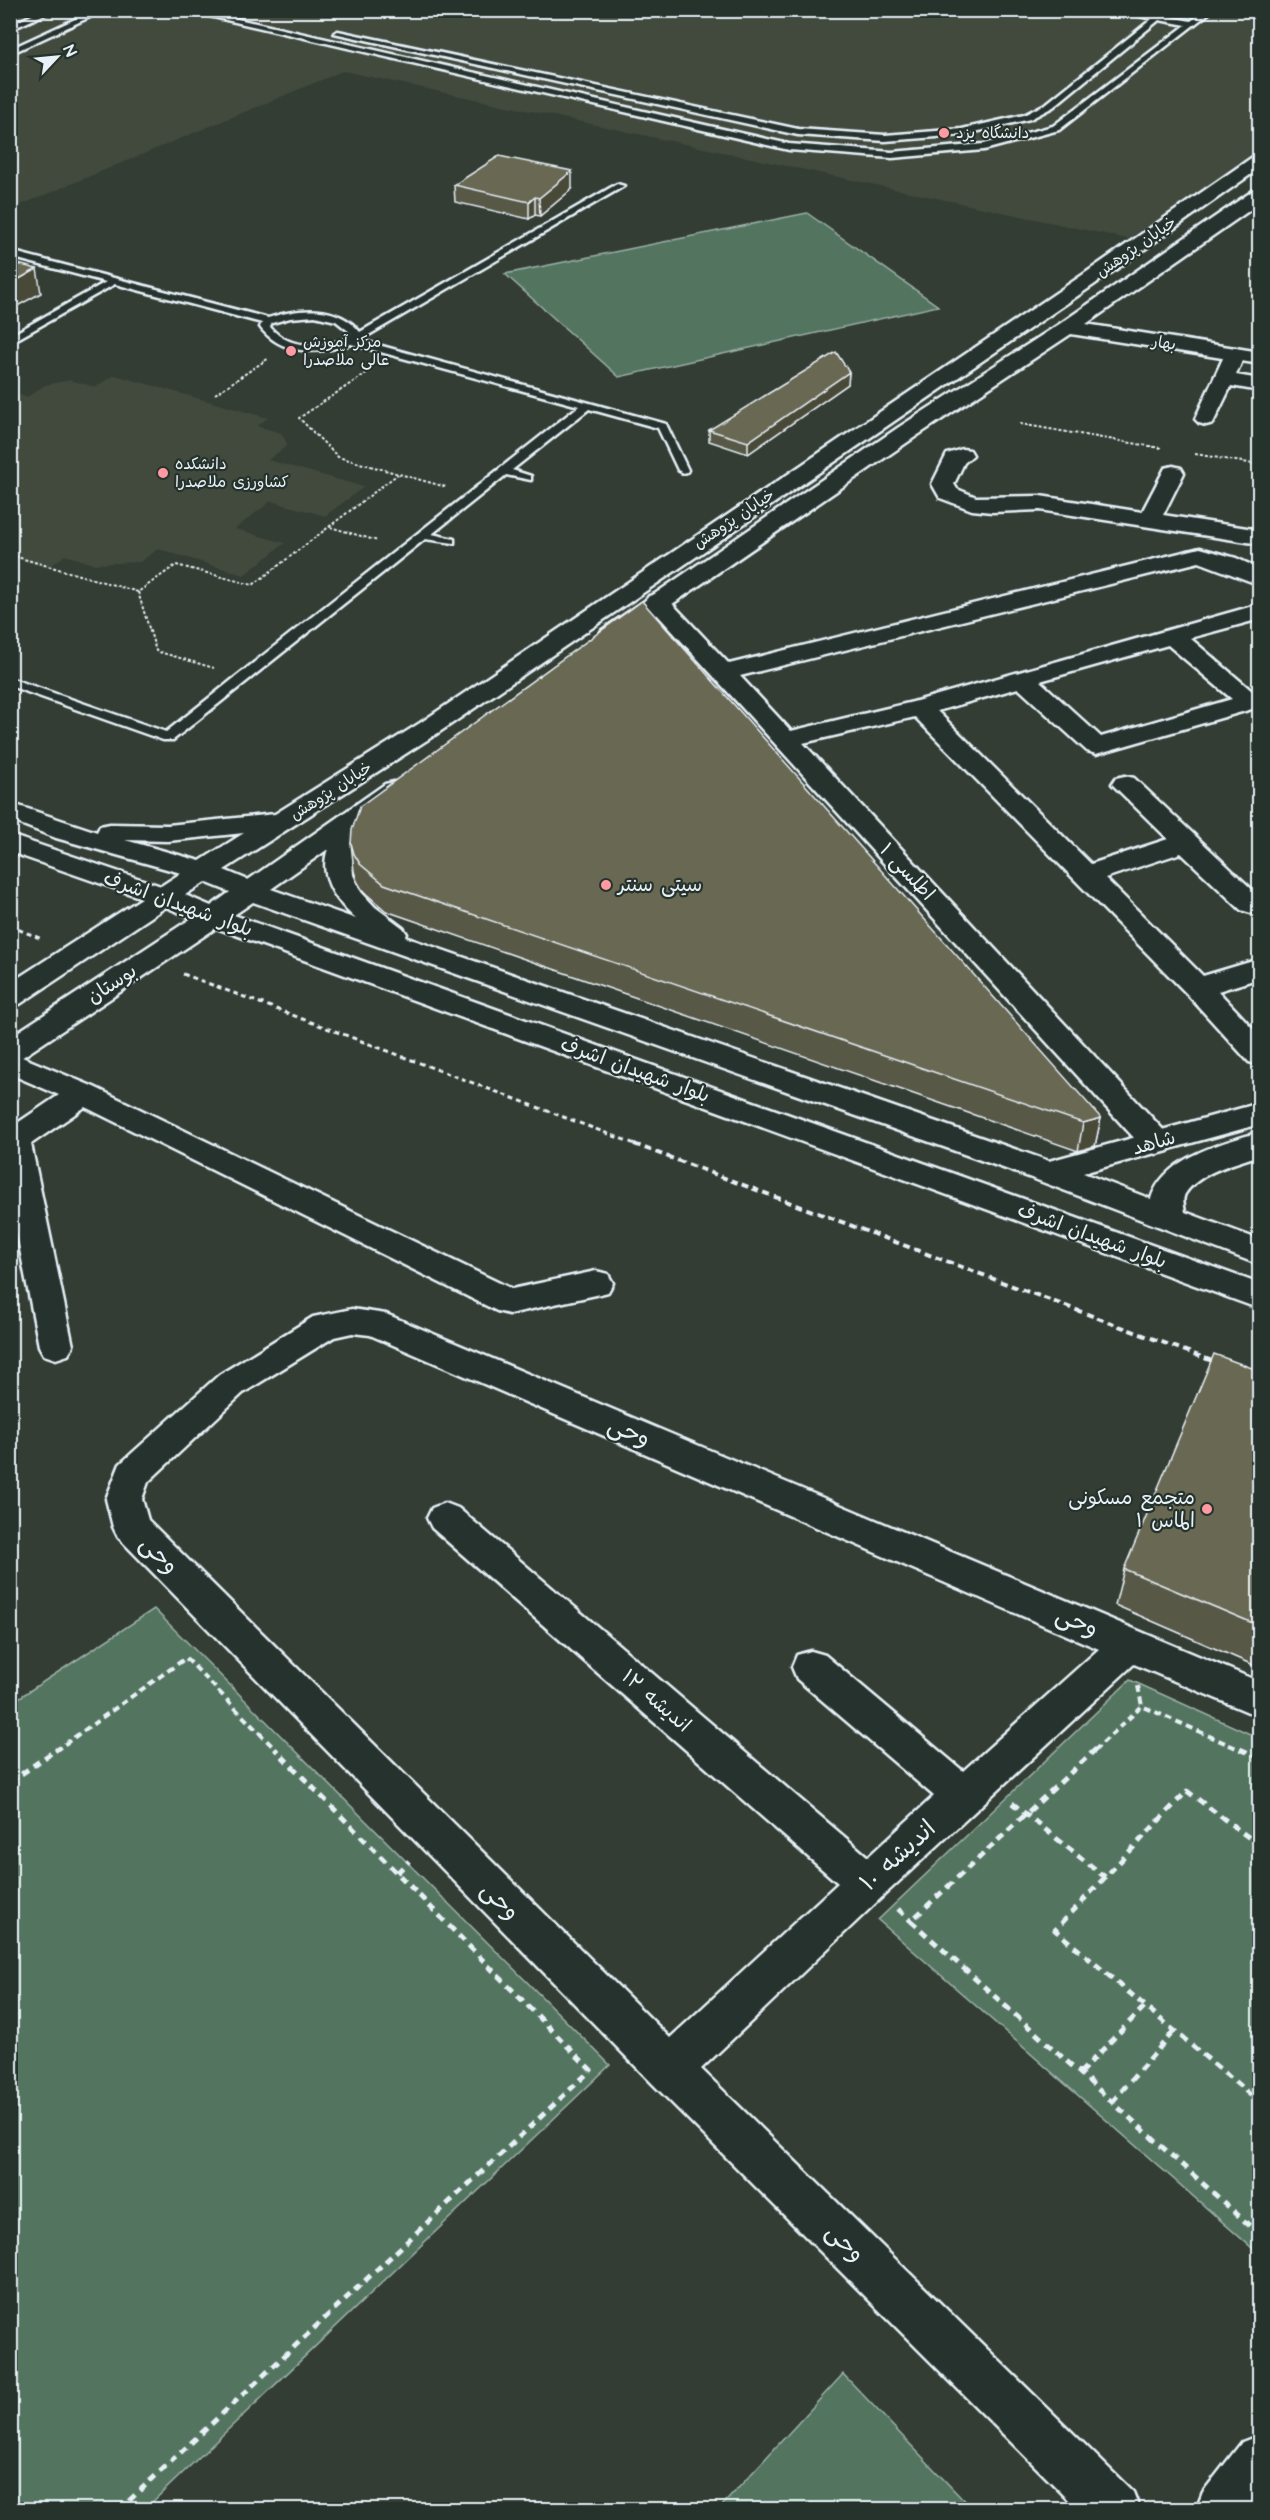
<svg xmlns="http://www.w3.org/2000/svg" width="1270" height="2520" viewBox="0 0 1270 2520" font-family="'Architects Daughter','Playpen Sans Arabic',sans-serif">
	<rect width="100%" height="100%" fill="#333d34"/>
	<filter id="ink" filterUnits="userSpaceOnUse"><feTurbulence type="fractalNoise" baseFrequency=".0167" numOctaves="2"/><feDisplacementMap in="SourceGraphic" scale="12" xChannelSelector="R" yChannelSelector="G"/><feConvolveMatrix kernelMatrix="1 2 1 2 8 2 1 2 1" color-interpolation-filters="sRGB"/></filter>
	<g filter="url(#ink)">
		<!-- built -->
		<path fill="#434a3d" d="M11,11H1259V153L1128,239L343,71L11,209Z
			M115,375L268,418L257,426L281,433L288,445L268,460L364,487L325,516L271,501L235,529L285,543L244,575L158,549L140,562L94,564L65,555L48,568L11,557V392L27,397L45,385L70,380L95,387Z"/>
		<!-- green -->
		<path fill="#52745e" stroke="#9db2ab" stroke-width="1.5" d="M807,213L938,306L619,377L505,274Z
			M154,1609L610,2065L145,2509H11V1703Z
			M1130,1680L1259,1738V2254L878,1920Z
			M843,2374L972,2509H719Z"/>
		<g fill="none" stroke-linecap="round" stroke-linejoin="round">
			<!-- lane casing -->
			<g stroke="#e8f1f8" stroke-width="5">
				<path id="lane" d="M43,10H54L10,30V25Z
					M95,10H105L10,54V49Z
					M183,10H198L789,144L892,152L984,144L1053,126L1186,25L1159,20L1053,107L1030,119L962,135L885,141L798,135L334,33L338,31L798,129L885,135L962,129L1024,115L1047,103L1152,19L1116,10H1134L1156,15L1162,10H1170L1164,16L1191,21L1205,10H1213L1059,130L984,150L892,158L789,150Z
					M617,184L624,186L360,340L666,424L688,470L687,472L683,473L678,470L658,428L589,409L512,470L531,476V480L506,475L432,534L454,539V543L425,539L173,740H163L10,686V678L166,732L579,406L351,344C319,354 282,356 260,327L262,323L115,284L10,343V336L106,282L10,257V251L268,318C298,308 338,304 360,332ZM315,316L336,321L351,333L347,339C321,347 289,350 270,327L272,323L290,318Z"/>
			</g>
			<!-- street casing -->
			<g stroke="#e8f1f8" stroke-width="5">
				<path id="street" d="M1235,348L1242,350L1245,354L1236,375L1260,379V391L1231,386L1213,423L1206,425L1199,423L1195,419L1225,354L1228,350Z
					M962,449L970,450L973,455L964,463L954,484L957,489L976,497L1040,496L1142,512L1165,468L1173,466L1181,468L1184,473L1163,515L1260,530V544L1040,510L992,512L972,510L940,498L932,484L947,454Z
					M1200,548L1236,558L1260,569V585L1199,562L740,676L791,731L913,702L1260,604V619L1190,638L1259,697V707L1096,754L1087,751L1018,688L937,711L1091,864L1168,839L1112,784L1116,778L1125,776L1134,778L1260,897V910L1251,913L1241,910L1181,853L1105,878L1203,976L1260,959V978L1218,991L1260,1036V1065L1249,1062L1188,995L915,717L803,743L1168,1135L1173,1143L1168,1151L1157,1154L1146,1151L645,601L649,596L657,594L665,596L729,664ZM1168,645L1232,699L1101,737L1040,681Z
					M10,1052L94,1087L512,1289L596,1271L608,1274L613,1283L608,1292L596,1295L509,1314L497,1311L85,1107L31,1144L73,1346L68,1355L56,1359L44,1355L39,1346L10,1198V1128L59,1095L10,1074Z
					M352,1309L386,1314L1260,1682V1717L1134,1664L883,1896L701,2069L1133,2492L1140,2510H1079L653,2084L118,1537L113,1527L106,1499L120,1464L219,1375L313,1317ZM352,1333L370,1335L1099,1649L963,1771L825,1655L811,1651L797,1655L792,1667L797,1679L934,1796L868,1857L458,1508L445,1503L432,1508L427,1518L432,1528L838,1883L670,2038L148,1520L142,1499L148,1482L243,1393L334,1337Z
					M1260,2435V2501L1253,2510H1196L1203,2492L1242,2442Z"/>
			</g>
			<!-- secondary casing -->
			<g stroke="#e8f1f8" stroke-width="5">
				<path id="secondary" d="M1260,155V168L1095,284L438,733L224,870L248,880L385,784L394,782L403,784L407,790L403,796L367,821L352,863L353,875L361,892L375,907L403,928L407,934L405,937L1049,1161L1260,1103V1124L1083,1173L1151,1199C1164,1157 1222,1143 1260,1132V1155C1236,1163 1199,1172 1185,1194C1182,1199 1184,1206 1185,1212L1260,1240V1265L1037,1180L253,902L234,915L1260,1284V1309L216,928L21,1058L10,1061V1037L192,918L166,907L20,1004L10,1006V983L142,898L10,852V835L161,886L181,873L56,838L10,820V803L97,832L100,826L110,824L168,825L275,814L420,723L1081,276L1254,156ZM244,833L200,861L125,840L168,841ZM328,849C318,877 336,901 356,919L271,889ZM205,882L230,892L211,906L185,895Z
					M1260,189V203L1086,324L1260,352V364L1071,334L915,437L620,640L611,642L602,640L599,635L602,630L899,427L1061,323L1254,190Z"/>
			</g>
			<!-- path-far3 -->
			<path stroke="#e8f1f8" stroke-width="2" stroke-dasharray="3 2" stroke-linecap="butt" d="M371,370L299,418L338,457L446,487
				M215,394L269,358
				M1020,424L1161,448
				M1195,454L1260,465
				M330,527L378,541
				M10,555L138,592L176,565L253,585L398,474
				M138,592L156,651L214,668"/>
			<!-- path-far2 -->
			<path stroke="#e8f1f8" stroke-width="3" stroke-dasharray="5 4" stroke-linecap="butt" d="M10,926L42,939
				M183,974L638,1145"/>
			<!-- path-far1 -->
			<path stroke="#e8f1f8" stroke-width="4" stroke-dasharray="7 4.5" stroke-linecap="butt" d="M634,1144L1215,1362
				M1138,1686L1142,1706
				M55,1751L186,1658L277,1751
				M1094,1751L1142,1706L1243,1751"/>
			<!-- path -->
			<path stroke="#e8f1f8" stroke-width="5" stroke-dasharray="8 6" stroke-linecap="butt" d="M1096,1749L911,1921L1260,2235
				M1240,1749L1260,1758
				M10,1782L57,1749
				M1012,1803L1105,1877
				M1260,1846L1187,1791L1055,1930L1260,2103
				M397,1873L409,1861
				M898,1909L911,1921
				M1080,2073L1145,2006
				M1112,2102L1174,2031
				M119,2510L591,2070L275,1749"/>
			<!-- lane -->
			<use href="#lane" fill="#26332d" fill-rule="evenodd"/>
			<!-- street -->
			<use href="#street" fill="#26332d" fill-rule="evenodd"/>
			<!-- secondary -->
			<use href="#secondary" fill="#26332d" fill-rule="evenodd"/>
		</g>
		<!-- wall -->
		<path fill="#595947" stroke="#e8f1f8" stroke-width="1.5" d="M454,185L572,189L540,216L535,215L529,219L455,202Z
			M849,372L848,384L748,454L709,441V430Z
			M351,843L1101,1118L1095,1146L1078,1151L386,911L363,891L357,881L354,871Z
			M1260,1371V1668L1115,1605L1124,1569Z"/>
		<!-- shaded-wall -->
		<path fill="#494839" stroke="#e8f1f8" stroke-width="1.5" d="M572,171V189L540,216L539,198Z
			M535,197V215L529,219V202Z
			M37,269L41,293L10,310V284Z
			M849,372L848,384L748,454V442Z
			M1101,1118L1095,1146L1078,1151L1083,1123Z"/>
		<!-- building -->
		<path fill="#686752" stroke="#e8f1f8" stroke-width="1.5" d="M499,156L572,171L539,198L535,197L529,202L454,185Z
			M10,262L37,269L10,284Z
			M836,352L849,372L748,442L709,430Z
			M642,601L1101,1118L1083,1123L384,884L360,864L354,854L351,843L352,830L360,806Z
			M1214,1354L1260,1371V1626L1124,1569Z"/>
	</g>
	<!-- markers -->
	<g fill="#ff9aa2" stroke="#26332d" stroke-width="2">
		<circle cx="944" cy="133" r="6"/>
		<circle cx="291" cy="351" r="6"/>
		<circle cx="163" cy="473" r="6"/>
		<circle cx="606" cy="885" r="6"/>
		<circle cx="1207" cy="1509" r="6"/>
	</g>
	<g text-anchor="middle" dominant-baseline="central" stroke-width="4.5" stroke-linejoin="round" paint-order="stroke">
		<!-- far-poi labels -->
		<g font-size="16" fill="#e8f1f8" stroke="#26332d" text-anchor="start">
			<text x="956" y="133">دانشگاه یزد</text>
			<text x="303" y="342">مرکز آموزش<tspan x="303" dy="18">عالی ملّاصدرا</tspan></text>
			<text x="175" y="464">دانشکده<tspan x="175" dy="18">کشاورزی ملاصدرا</tspan></text>
		</g>
		<!-- far-street labels -->
		<g font-size="16" fill="#e8f1f8" stroke="#26332d">
			<text transform="translate(1136 247) rotate(-35)">خیابان پژوهش</text>
			<text transform="translate(1164 343) rotate(9)">بهار</text>
			<text transform="translate(734 519) rotate(-34)">خیابان پژوهش</text>
			<text transform="translate(331 791) rotate(-33)">خیابان پژوهش</text>
		</g>
		<!-- street labels -->
		<g font-size="20" fill="#e8f1f8" stroke="#26332d">
			<text transform="translate(907 872) rotate(47)">اطلسی ۱</text>
			<text transform="translate(178 904) rotate(20)">بلوار شهیدان اشرف</text>
			<text transform="translate(112 984) rotate(-33)">بوستان</text>
			<text transform="translate(635 1070) rotate(20)">بلوار شهیدان اشرف</text>
			<text transform="translate(1154 1143) rotate(-16)">شاهد</text>
			<text transform="translate(1092 1236) rotate(20)">بلوار شهیدان اشرف</text>
			<text transform="translate(656 1701) rotate(41)">اندیشه ۱۲</text>
		</g>
		<!-- poi labels -->
		<g font-size="20" fill="#e8f1f8" stroke="#26332d" text-anchor="start">
			<text x="618" y="885">سیتی سنتر</text>
			<text x="1195" y="1498" text-anchor="end">متجمع مسکونی<tspan x="1195" dy="23">الماس ۱</tspan></text>
		</g>
		<!-- near-street labels -->
		<g font-size="24" fill="#e8f1f8" stroke="#26332d">
			<text transform="translate(629 1432) rotate(23)">وحی</text>
			<text transform="translate(159 1555) rotate(45)">وحی</text>
			<text transform="translate(1077 1622) rotate(23)">وحی</text>
			<text transform="translate(898 1856) rotate(-42)">اندیشه ۱۰</text>
			<text transform="translate(500 1901) rotate(45)">وحی</text>
			<text transform="translate(845 2243) rotate(45)">وحی</text>
		</g>
	</g>
	<!-- margin -->
	<rect width="1270" height="2520" fill="none" stroke="#26332d" stroke-width="36"/>
	<rect x="18" y="18" width="1234" height="2484" fill="none" stroke="#e8f1f8" stroke-width="2" filter="url(#ink)"/>
	<!-- north arrow -->
	<g transform="translate(57 57) rotate(64)" stroke="#26332d" stroke-width="4.5" paint-order="stroke">
	<path d="M0-4.5L10 22L0 15L-10 22Z" fill="#e8f1f8"/>
	<text y="-9" font-size="16" font-weight="bold" text-anchor="middle" fill="#e8f1f8">N</text>
	</g>
</svg>
